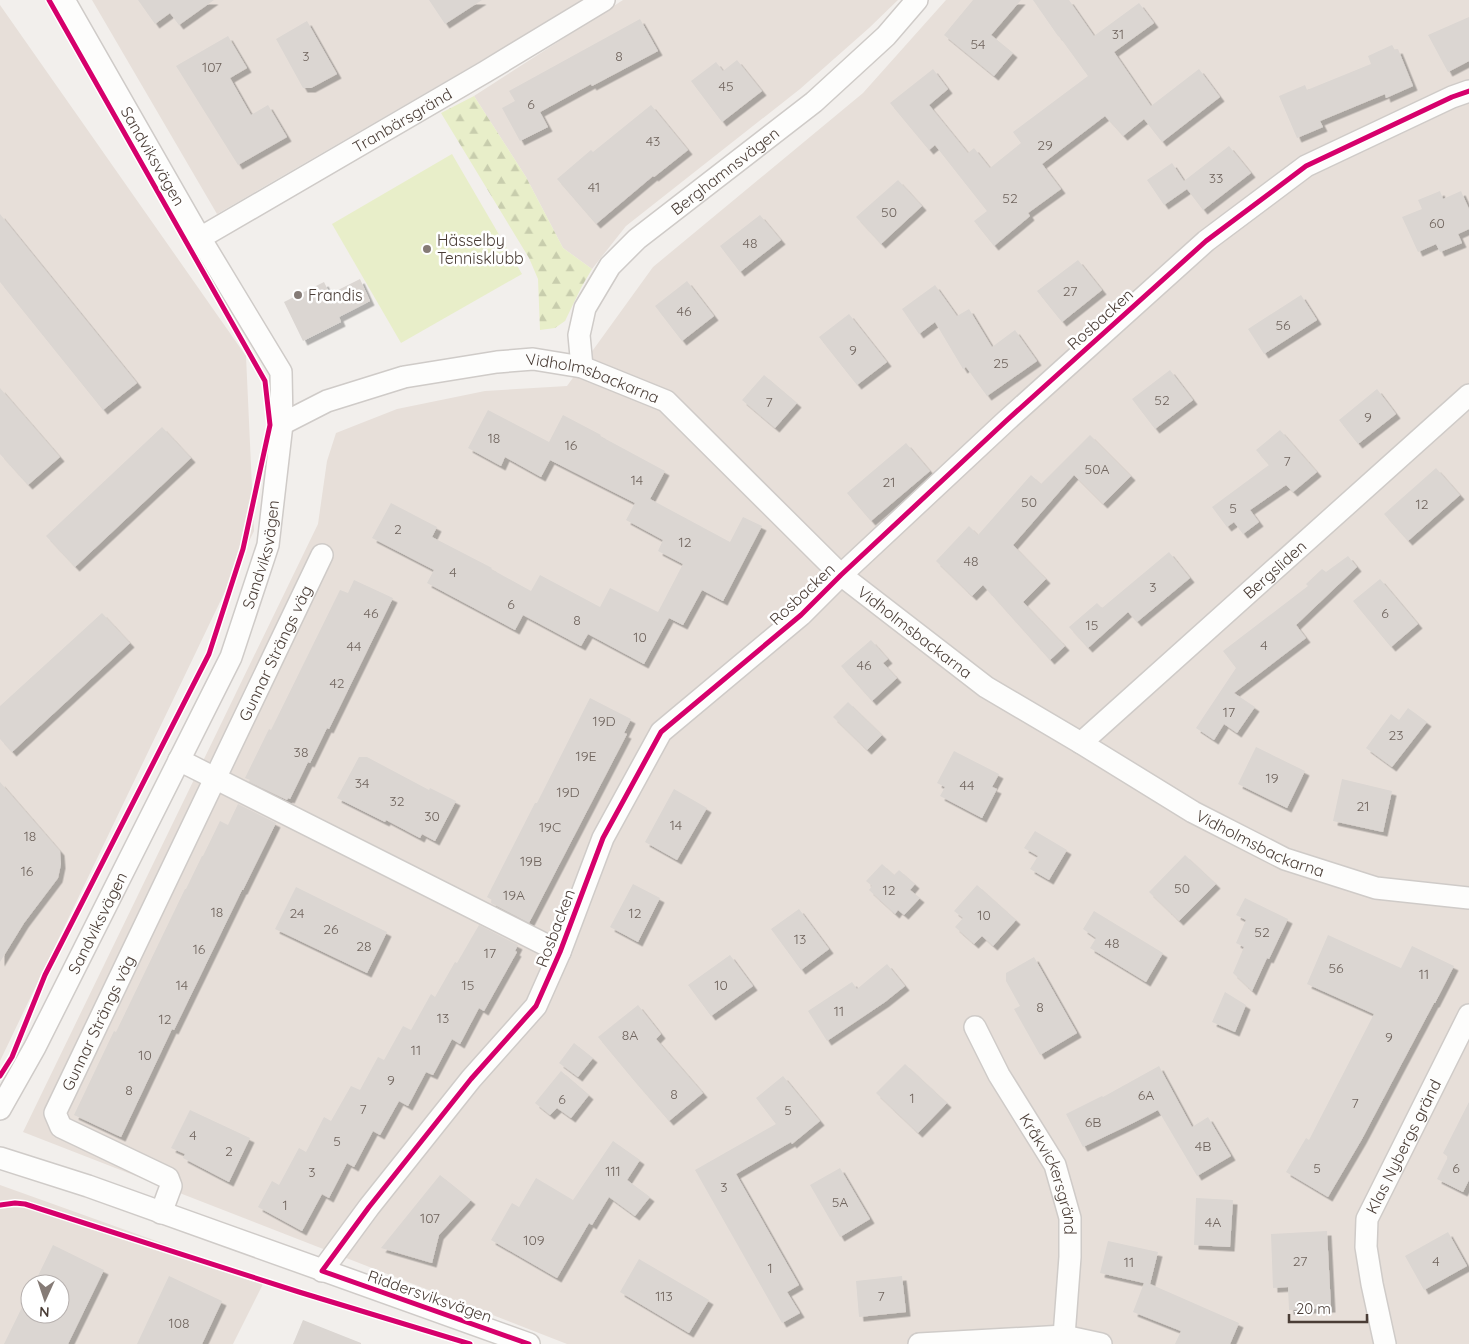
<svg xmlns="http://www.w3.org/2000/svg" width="1469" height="1344" viewBox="0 0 1469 1344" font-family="Quicksand,sans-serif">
	<defs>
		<pattern id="forest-firs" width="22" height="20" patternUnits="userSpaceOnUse" patternTransform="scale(1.25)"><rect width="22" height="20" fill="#e8eec9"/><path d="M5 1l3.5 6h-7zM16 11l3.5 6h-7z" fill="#c8cdad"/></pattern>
		<filter id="shadow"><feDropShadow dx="4.5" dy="4.5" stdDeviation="0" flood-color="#0004"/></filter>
	</defs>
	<rect width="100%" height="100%" fill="#f2efec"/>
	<!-- residential -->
	<path fill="#e7dfd9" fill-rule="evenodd" d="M92,0H586L217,214Z
		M623,0H898L869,28L800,89L626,226L592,269L563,248L526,177L474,96Z
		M946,0H1469V1344H567L23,1132L318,524L327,461L336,433L397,409L485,391L567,386L653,267L863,93Z
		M0,5L246,356L254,531L0,1061Z
		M0,1185L265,1280L233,1344H0ZM30,1284H60V1314H30Z"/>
	<!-- forest -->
	<path fill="url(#forest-firs)" d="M474,96L526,177L563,248L592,269L582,286L565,321L555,328L540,330L538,279L529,258L441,113Z"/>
	<!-- pitch -->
	<path fill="#e8eec9" d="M452,154L522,274L401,343L332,224Z"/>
	<!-- building -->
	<path fill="#dbd6d2" filter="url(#shadow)" d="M138,0H214L179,25L170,13L155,24Z
		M429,0H482L445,24Z
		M973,0H1021L991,35L1013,53L994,76L944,35Z
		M1033,0H1069L1094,36L1139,3L1154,23L1114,52L1151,106L1199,69L1220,97L1162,142L1144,119L1123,136L1105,116L1042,164L1061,189L1028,213L1030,216L994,246L974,221L987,211L935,145L929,150L890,103L933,69L948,89L929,105L968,153L974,148L990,168L1021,143L1013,132L1088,76L1059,36H1058Z
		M1469,17V61L1448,72L1428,35Z
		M640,19L658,51L592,86L591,84L540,112L548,127L520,141L502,108L515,101L509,91Z
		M307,21L337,74L311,88H303L276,39Z
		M228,36L247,68L230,78L251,115L268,105L287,137L238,165L176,66Z
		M1392,45L1395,50L1398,49L1413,86L1386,98L1385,94L1320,121L1323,127L1297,138L1279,96L1305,85L1307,90L1371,64L1368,56Z
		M737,60L762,91L722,122L691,81L716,62L723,71Z
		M651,105L688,150L654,177L653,176L596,224L557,179L591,150L593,152Z
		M1229,146L1251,173L1203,210L1187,189L1164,205L1147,180L1172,163L1184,181Z
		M898,180L922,206L881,244L856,217Z
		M1440,191L1443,199L1461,191L1469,209V229L1458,234L1462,243L1440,252L1436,244L1418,252L1402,217L1422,209L1418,200Z
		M0,214L137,383L103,410L0,282Z
		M760,215L781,240L740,272L720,246Z
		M1078,260L1102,290L1062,322L1037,291Z
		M360,279L370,301L339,317L341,322L303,341L284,302L324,282L330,294Z
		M687,281L714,316L682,341L655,306Z
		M935,285L957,316L969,309L992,347L1015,330L1037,361L987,396L966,367L963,369L935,322L919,334L902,309Z
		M1301,295L1317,320L1264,354L1248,329Z
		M849,314L887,362L857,385L819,337Z
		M1170,370L1193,400L1155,429L1132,399Z
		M764,375L797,403L775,428L742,400Z
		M0,388L60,457L28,485L0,454Z
		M1377,389L1396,414L1358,444L1339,420Z
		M488,410L549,442L563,415L601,435L600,436L665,471L650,499L730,542L743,517L762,526L723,601L702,590L683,625L669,618L644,664L588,634L581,646L523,615L515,630L427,583L434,570L372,538L391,503L437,527L432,537L492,568L491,569L531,591L540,575L600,607L610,588L658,612L683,564L658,551L663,540L626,520L635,503L550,460L541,477L505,457L501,466L468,448Z
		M162,427L191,458L75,567L46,536Z
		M1280,430L1317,472L1293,492L1286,485L1250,510L1259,522L1243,534L1234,522L1227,527L1212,507L1269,465L1256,450Z
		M1090,435L1131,476L1103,504L1074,475L1013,545L1046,579L1023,602L1065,646L1050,660L983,585L972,596L936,561L969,526L978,535L1031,475L1041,484Z
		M906,443L930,471L871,521L847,493Z
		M1436,468L1460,495L1408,541L1384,514Z
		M1169,552L1190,578L1137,622L1128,612L1088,648L1069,627L1097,603L1102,608Z
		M1348,556L1357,567L1296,625L1306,638L1234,693L1255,707L1237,733L1224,724L1214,740L1196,728L1236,668L1223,651L1308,586L1306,584L1322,569L1326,572Z
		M1380,579L1418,624L1391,647L1353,601Z
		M354,580L393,598L329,729L327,728L310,763L308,762L290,799L288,798L287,800L249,782L250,780L245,778L269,729L271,730L340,590L348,593Z
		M102,613L130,643L12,752L0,739V706Z
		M871,640L888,659L883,663L897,678L872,701L841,666Z
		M590,698L631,719L624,733L627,734L529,923L491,903L492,900L487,897L535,803H537Z
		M848,702L882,735L867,750L833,717Z
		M1408,708L1427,722L1392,767L1366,748L1391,714L1399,720Z
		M1256,747L1305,771L1287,808L1238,784Z
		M954,751L999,774L992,787L997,789L982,818L940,796L945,787L937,783Z
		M359,757H367L429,790L430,788L456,801L435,841L422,834L420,838L386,820L385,822L337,798Z
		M1342,779L1392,791L1383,832L1333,821Z
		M0,782L60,851L61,864L58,878L24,923L0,962Z
		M674,789L707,808L677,860L645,842Z
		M238,804L276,823L243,890H242L174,1030L172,1029L121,1137L74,1115L114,1031L116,1032L185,889H186L202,856H203L220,821L228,825Z
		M1035,831L1067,850L1049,880L1030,869L1038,856L1024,848Z
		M1185,855L1216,884L1179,921L1149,892Z
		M882,864L894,875L899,870L915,884L910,890L920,898L904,915L898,910L895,914L869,890L872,886L866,881Z
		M633,884L660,898L638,942L610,927Z
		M977,885L1016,920L993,946L982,936L974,944L955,927L963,918L954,911Z
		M296,887L387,932L367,973L275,929Z
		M1245,898L1288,919L1269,959L1267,958L1252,991L1233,973L1244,947L1236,943L1246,920L1236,915Z
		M799,909L829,949L801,970L771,929Z
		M1094,911L1163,953L1146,982L1090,948L1096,938L1083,929Z
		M479,925L518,945L515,951L517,952L484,1011L479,1008L460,1044L452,1039L433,1075L426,1072L408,1106L399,1101L380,1135L373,1131L354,1167L347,1163L329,1198L322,1194L302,1231L258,1207L272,1181L279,1185L299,1148L306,1152L324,1117L331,1121L351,1086L360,1090L378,1057L384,1060L403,1026L411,1030L431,994L435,997L455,962L457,963Z
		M1328,935L1401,968L1412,946L1454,966L1435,1003H1434L1401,1065L1362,1139L1328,1197L1286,1172L1306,1138L1309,1140L1374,1014L1307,984Z
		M730,955L753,986L711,1016L688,985Z
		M1034,957L1077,1033L1040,1055L1014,1009L1020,1006L1006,981V973Z
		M887,964L905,986L885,1002L827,1041L808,1011L852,982L857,989Z
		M1225,992L1246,1005L1235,1032L1212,1022Z
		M638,1005L661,1034L656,1039L703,1093L669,1121L632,1078L598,1037Z
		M574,1043L593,1058L578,1077L559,1063Z
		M905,1064L947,1103L918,1133L876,1093Z
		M1159,1066L1192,1127L1208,1117L1231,1156L1197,1176L1158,1110L1133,1123L1083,1147L1066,1114L1102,1096L1103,1097Z
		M561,1071L589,1095L571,1118L557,1108L550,1115L535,1103Z
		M783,1076L820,1121L792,1144L791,1142L736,1174L799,1285L787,1292L800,1313L782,1323L695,1170L776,1124L756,1098Z
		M1469,1102V1180L1463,1192L1437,1179L1448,1157L1443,1153Z
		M190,1110L250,1138L229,1182L183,1158L185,1154L171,1148Z
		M613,1141L640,1160L627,1180L650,1197L635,1216L609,1197L592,1225L589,1223L557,1278L491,1240L512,1203L519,1207L536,1178L573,1200Z
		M840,1168L870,1219L840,1237L810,1185Z
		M440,1175L471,1200L439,1235L432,1263L381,1248Z
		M1196,1198L1233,1200L1230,1247L1194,1245Z
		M1327,1231L1331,1308L1289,1310L1288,1287L1273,1288L1271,1234Z
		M1448,1232L1467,1266L1424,1290L1405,1256Z
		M1108,1241L1158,1252L1150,1284L1239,1323L1230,1344H1175L1181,1331L1133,1312L1144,1283L1100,1273Z
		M53,1245L104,1270L68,1344H4L30,1291V1314H60V1284H34Z
		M639,1259L709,1300L689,1333L620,1292Z
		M169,1276L222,1301L202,1344H137Z
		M902,1276L906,1312L859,1317L856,1281Z
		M303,1320L361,1343V1344H293Z"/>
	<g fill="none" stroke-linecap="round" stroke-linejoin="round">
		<!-- street casing -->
		<g stroke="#cfcbc8" stroke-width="24">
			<g id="street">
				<path id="s1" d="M200,238L485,72L604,0"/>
				<path id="s2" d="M582,367L579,335L585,308L610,266L637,239L814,102L886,36L917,0"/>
				<path id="s3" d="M282,424L327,401L404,377L497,362L533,359L582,367L666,401L841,575L986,687L1081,743L1193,812L1285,859L1376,888L1469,898"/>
				<path id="s4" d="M1081,743L1469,395"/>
				<path d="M179,760L560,952"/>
				<path id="s5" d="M975,1027L999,1075L1055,1165L1070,1218V1257L1064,1336"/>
				<path id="s6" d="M0,1109L35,1047L231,657L268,545L282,424L281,372L200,238L64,0"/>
				<path d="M0,1158L88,1186L529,1344"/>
				<path id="s7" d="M161,1213L171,1186L168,1178L61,1127L55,1113L322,555"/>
				<path d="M322,1271L369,1207L471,1079L536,1006L560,952L603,838L661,732L801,615L841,575L1006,421L1206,241L1306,166L1452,97L1469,91"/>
				<path d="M919,1344L1064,1336L1101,1344"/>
				<path id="s8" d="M1385,1344L1372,1284L1366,1247L1367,1219L1469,1015"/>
			</g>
		</g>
		<!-- street -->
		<use href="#street" stroke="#fdfdfc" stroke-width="21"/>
		<!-- cycleway casing -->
		<g stroke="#fff" stroke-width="8">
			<path id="cycleway" d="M0,1076L12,1057L45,975L209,654L243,549L270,425L265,381L49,0
				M0,1205L15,1203L25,1204L299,1292L470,1344
				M529,1344L322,1271L369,1207L471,1079L536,1006L560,952L603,838L661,732L801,615L841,575L1006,421L1206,241L1306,166L1452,97L1469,91"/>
		</g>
		<!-- cycleway -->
		<use href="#cycleway" stroke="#d6006c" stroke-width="5"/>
	</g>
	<!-- markers -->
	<g fill="#857b76" stroke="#fff" stroke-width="2">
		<circle cx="427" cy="249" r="5"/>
		<circle cx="298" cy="295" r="5"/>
	</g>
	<g text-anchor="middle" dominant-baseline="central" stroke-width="5" stroke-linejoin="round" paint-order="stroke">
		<!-- number labels -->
		<g font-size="14" fill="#70655e">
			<text x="1118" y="34">31</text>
			<text x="978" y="44">54</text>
			<text x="306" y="56">3</text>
			<text x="619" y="56">8</text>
			<text x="212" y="67">107</text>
			<text x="726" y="86">45</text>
			<text x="531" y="104">6</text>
			<text x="653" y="141">43</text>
			<text x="1045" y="145">29</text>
			<text x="1216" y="178">33</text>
			<text x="594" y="187">41</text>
			<text x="1010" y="198">52</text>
			<text x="889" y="212">50</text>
			<text x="1437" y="223">60</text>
			<text x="750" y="243">48</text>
			<text x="1070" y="291">27</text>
			<text x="684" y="311">46</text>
			<text x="1283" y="325">56</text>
			<text x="853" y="350">9</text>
			<text x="1001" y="363">25</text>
			<text x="1162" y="400">52</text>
			<text x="769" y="402">7</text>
			<text x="1368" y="417">9</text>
			<text x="494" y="438">18</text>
			<text x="571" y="445">16</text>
			<text x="1287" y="461">7</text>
			<text x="1097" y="469">50A</text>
			<text x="637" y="480">14</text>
			<text x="889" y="482">21</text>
			<text x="1029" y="502">50</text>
			<text x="1422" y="504">12</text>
			<text x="1233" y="508">5</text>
			<text x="398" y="529">2</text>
			<text x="685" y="542">12</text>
			<text x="971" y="561">48</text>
			<text x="453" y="572">4</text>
			<text x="1153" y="587">3</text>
			<text x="511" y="604">6</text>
			<text x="371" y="613">46</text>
			<text x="1385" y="613">6</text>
			<text x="577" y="620">8</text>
			<text x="1092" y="625">15</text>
			<text x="640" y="637">10</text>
			<text x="1264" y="645">4</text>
			<text x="354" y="646">44</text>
			<text x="864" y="665">46</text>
			<text x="337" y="683">42</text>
			<text x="1229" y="712">17</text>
			<text x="604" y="721">19D</text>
			<text x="1396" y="735">23</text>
			<text x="301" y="752">38</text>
			<text x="586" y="756">19E</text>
			<text x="1272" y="778">19</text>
			<text x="362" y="783">34</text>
			<text x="967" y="785">44</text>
			<text x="568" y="792">19D</text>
			<text x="397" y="801">32</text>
			<text x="1363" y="806">21</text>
			<text x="432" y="816">30</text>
			<text x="676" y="825">14</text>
			<text x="550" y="827">19C</text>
			<text x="30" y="836">18</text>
			<text x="531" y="861">19B</text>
			<text x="27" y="871">16</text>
			<text x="1182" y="888">50</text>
			<text x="889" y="890">12</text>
			<text x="514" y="895">19A</text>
			<text x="217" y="912">18</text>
			<text x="297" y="913">24</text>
			<text x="635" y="913">12</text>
			<text x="984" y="915">10</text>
			<text x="331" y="929">26</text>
			<text x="1262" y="932">52</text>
			<text x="800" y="939">13</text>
			<text x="1112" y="943">48</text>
			<text x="364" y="946">28</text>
			<text x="199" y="949">16</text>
			<text x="490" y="953">17</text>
			<text x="1336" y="968">56</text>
			<text x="1424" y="974">11</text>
			<text x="182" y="985">14</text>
			<text x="468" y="985">15</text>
			<text x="721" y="985">10</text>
			<text x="1040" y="1007">8</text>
			<text x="839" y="1011">11</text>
			<text x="443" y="1018">13</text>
			<text x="165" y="1019">12</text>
			<text x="630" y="1035">8A</text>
			<text x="1389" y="1037">9</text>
			<text x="416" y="1050">11</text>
			<text x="145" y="1055">10</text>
			<text x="391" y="1080">9</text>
			<text x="129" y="1090">8</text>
			<text x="674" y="1094">8</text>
			<text x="1146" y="1095">6A</text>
			<text x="912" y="1098">1</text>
			<text x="562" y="1099">6</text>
			<text x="1355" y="1103">7</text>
			<text x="363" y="1109">7</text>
			<text x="788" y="1110">5</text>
			<text x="1093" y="1122">6B</text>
			<text x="193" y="1135">4</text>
			<text x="337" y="1141">5</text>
			<text x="1203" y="1146">4B</text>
			<text x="229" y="1151">2</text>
			<text x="1317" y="1168">5</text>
			<text x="1456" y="1168">6</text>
			<text x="613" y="1171">111</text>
			<text x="312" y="1172">3</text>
			<text x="724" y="1187">3</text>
			<text x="840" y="1202">5A</text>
			<text x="285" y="1205">1</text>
			<text x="430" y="1218">107</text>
			<text x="1213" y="1222">4A</text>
			<text x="534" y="1240">109</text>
			<text x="1300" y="1261">27</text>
			<text x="1436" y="1261">4</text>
			<text x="1129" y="1262">11</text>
			<text x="770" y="1268">1</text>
			<text x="664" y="1296">113</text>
			<text x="881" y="1296">7</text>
			<text x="179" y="1323">108</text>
		</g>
		<!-- street labels -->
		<g font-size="16" fill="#4a3d36" stroke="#fff">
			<text stroke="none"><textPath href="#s1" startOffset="234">Tranbärsgränd</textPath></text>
			<text transform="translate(153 156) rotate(60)">Sandviksvägen</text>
			<text stroke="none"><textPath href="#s2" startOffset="258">Berghamnsvägen</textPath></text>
			<text transform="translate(1100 319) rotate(-42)">Rosbacken</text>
			<text stroke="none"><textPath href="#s3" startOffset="324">Vidholmsbackarna</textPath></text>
			<text stroke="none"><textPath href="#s6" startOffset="615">Sandviksvägen</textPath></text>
			<text stroke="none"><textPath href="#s4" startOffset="260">Bergsliden</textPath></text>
			<text transform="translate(802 594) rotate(-43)">Rosbacken</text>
			<text stroke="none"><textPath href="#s3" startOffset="742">Vidholmsbackarna</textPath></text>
			<text stroke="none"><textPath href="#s7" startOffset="681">Gunnar Strängs väg</textPath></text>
			<text stroke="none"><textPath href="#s3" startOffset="1148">Vidholmsbackarna</textPath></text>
			<text stroke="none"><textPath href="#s6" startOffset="210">Sandviksvägen</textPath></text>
			<text transform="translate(555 928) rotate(-69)">Rosbacken</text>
			<text stroke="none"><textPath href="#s7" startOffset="271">Gunnar Strängs väg</textPath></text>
			<text stroke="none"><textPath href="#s8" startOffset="208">Klas Nybergs gränd</textPath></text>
			<text stroke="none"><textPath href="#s5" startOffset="166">Kråkvickersgränd</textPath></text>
			<text transform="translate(430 1296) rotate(19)">Riddersviksvägen</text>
		</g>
		<!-- poi labels -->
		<g font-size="16" fill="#4a3d36" stroke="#fff" text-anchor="start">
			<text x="437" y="240">Hässelby<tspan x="437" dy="18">Tennisklubb</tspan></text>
			<text x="308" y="295">Frandis</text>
		</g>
	</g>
	<!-- north arrow -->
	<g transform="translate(45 1299) rotate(183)"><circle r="24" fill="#ffffff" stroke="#b7b1af"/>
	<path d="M0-4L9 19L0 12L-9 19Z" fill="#857b76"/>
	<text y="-8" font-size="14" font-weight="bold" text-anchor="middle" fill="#4a3d36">N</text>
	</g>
	<!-- scale -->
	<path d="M1289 1314v8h78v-8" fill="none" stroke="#4a3d36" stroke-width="2.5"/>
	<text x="1296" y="1314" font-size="15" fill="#4a3d36" stroke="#ffffff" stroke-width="4" paint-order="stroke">20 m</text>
</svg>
